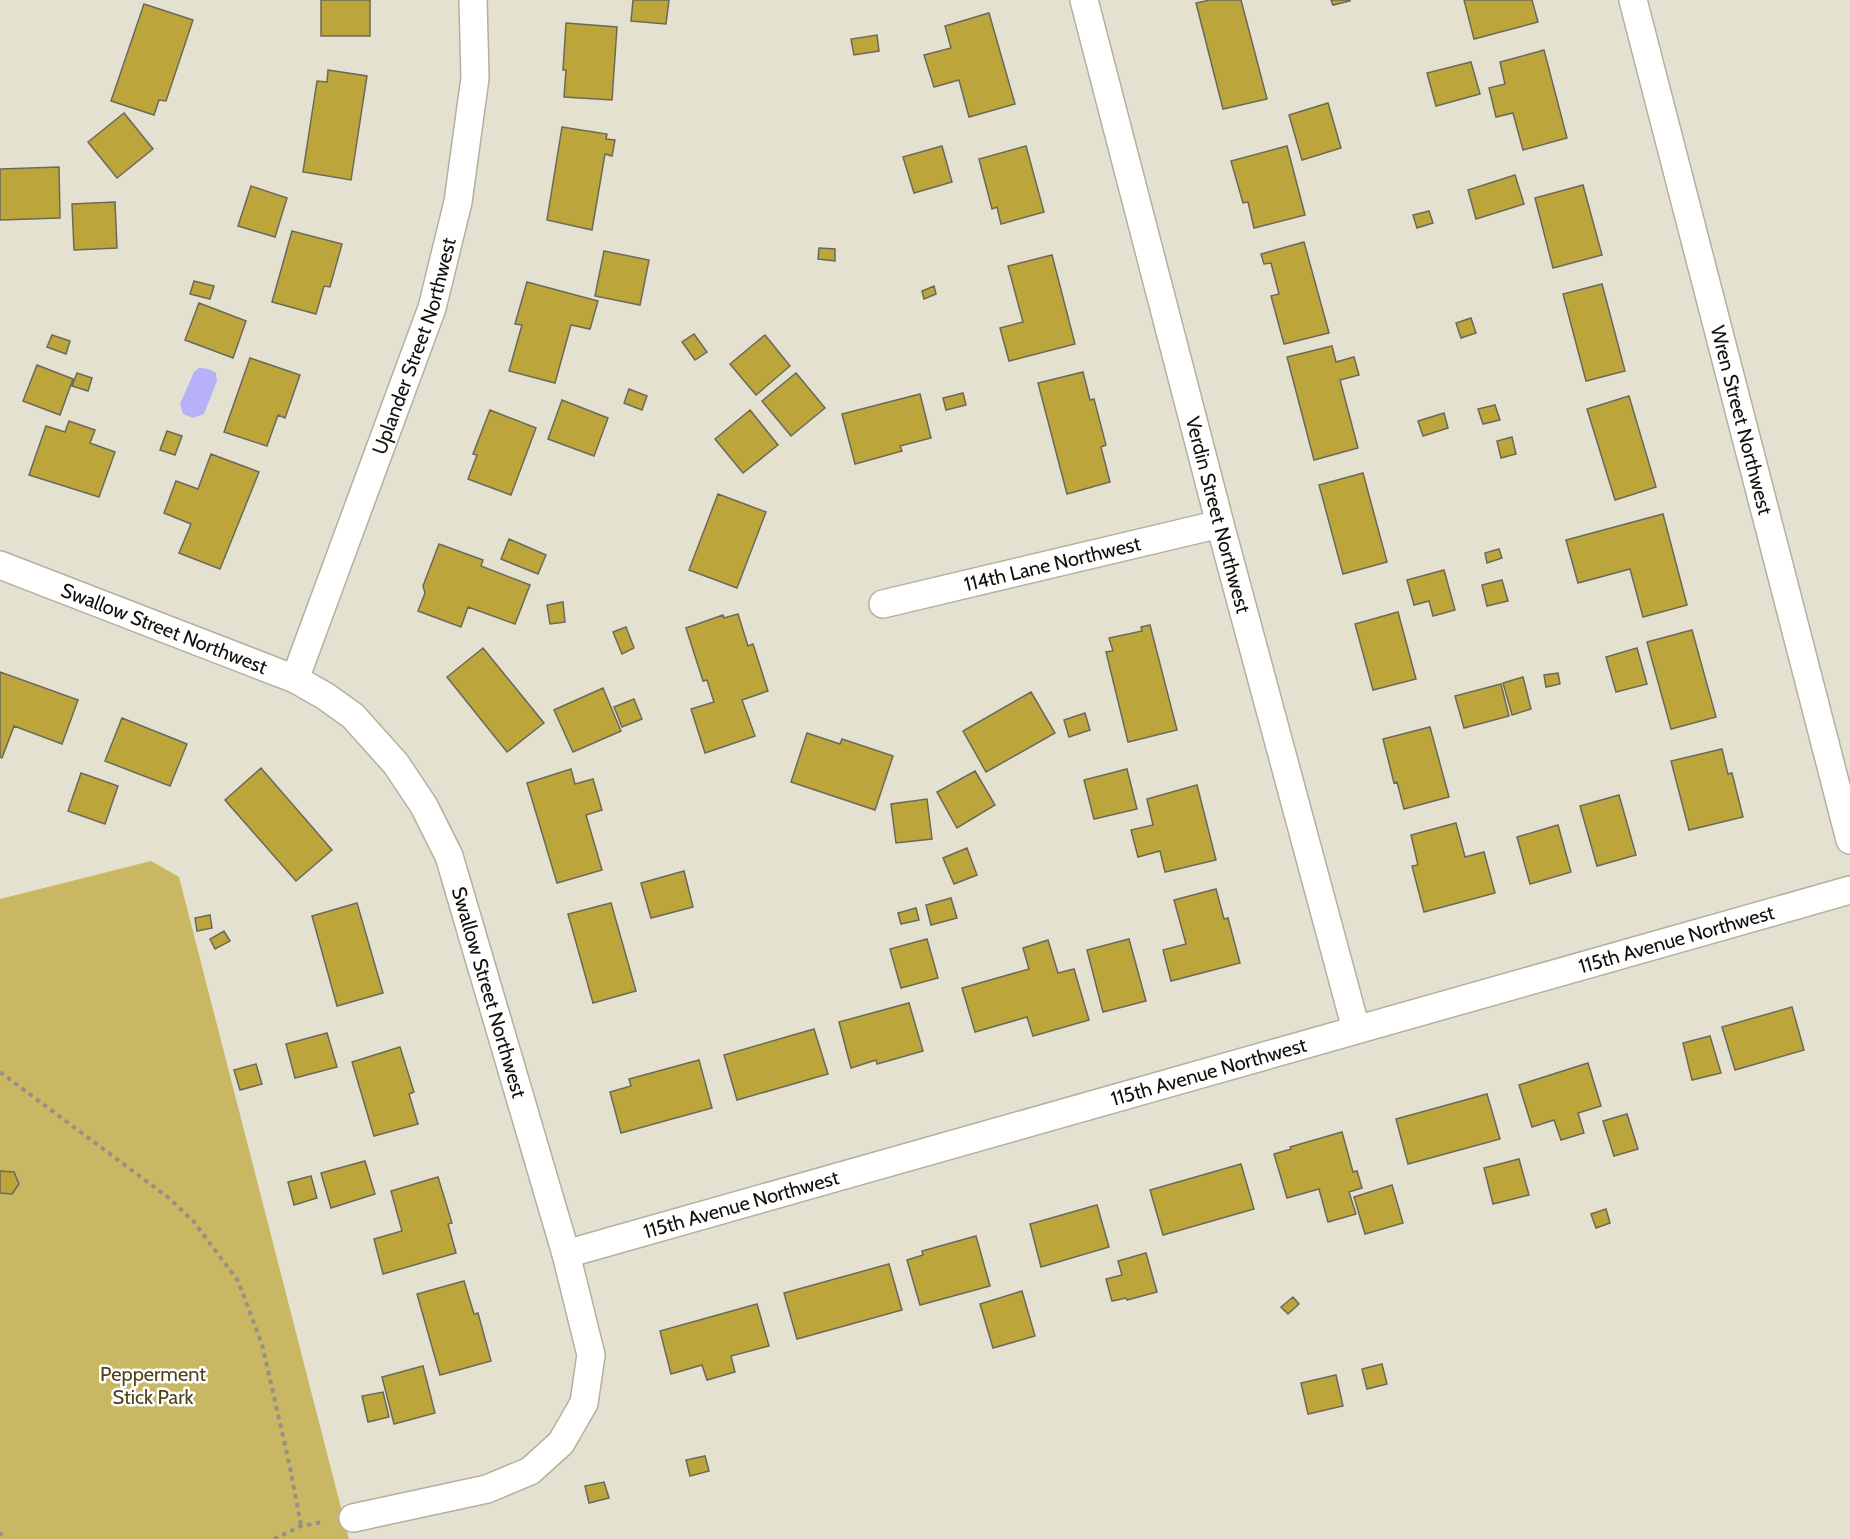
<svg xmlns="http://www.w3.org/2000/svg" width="1850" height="1539" viewBox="0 0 1850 1539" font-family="Cabin,sans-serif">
	<rect width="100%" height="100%" fill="#e5e1d0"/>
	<!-- green -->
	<path fill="#cab763" d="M151,861L179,877L349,1539H0V899Z"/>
	<!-- water -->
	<path fill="#b7b1f9" d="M199,368C206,368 210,369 216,373L217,381L204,414L193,418L183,414L180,404L194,372Z"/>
	<!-- building -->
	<path fill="#bca53a" stroke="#6c695a" stroke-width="1.5" d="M321,0H370V36H321Z
		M633,0H669L666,24L631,21Z
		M1210,0H1241L1267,99L1223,109L1196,3Z
		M1331,0H1350V1L1333,5Z
		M1464,0H1532L1538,22L1474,39Z
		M144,4L193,20L166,101L159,100L154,115L111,101Z
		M989,13L1015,104L969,117L959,80L934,87L924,55L951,48L945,26Z
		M566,23L617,27L612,100L564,97L566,70H563Z
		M877,35L879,51L854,55L851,39Z
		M1544,50L1567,138L1523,150L1513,113L1496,117L1489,88L1505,84L1500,62Z
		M1471,62L1480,94L1436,106L1427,73Z
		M328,70L367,76L351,180L303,172L317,81L327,82Z
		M1328,103L1341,148L1302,160L1289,115Z
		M124,113L153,149L117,178L88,142Z
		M562,127L607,134L606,139L615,140L612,156L605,154L592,230L547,220Z
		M942,146L952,182L914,193L903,157Z
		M1026,146L1044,212L1001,224L997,207L992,209L979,159Z
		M1287,146L1305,215L1254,228L1248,202L1243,203L1231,161Z
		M59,167L60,218L0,220V169Z
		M1515,175L1524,204L1476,219L1468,190Z
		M1583,185L1602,255L1553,268L1535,198Z
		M251,186L287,198L275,237L238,226Z
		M115,202L117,248L74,250L72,204Z
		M1429,211L1433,223L1417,228L1413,215Z
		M292,231L342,244L330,287L324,286L316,314L272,302Z
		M1304,242L1329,333L1284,344L1271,296L1279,294L1271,263L1264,264L1261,254Z
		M819,248L835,249V261L818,259Z
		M604,251L649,260L640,305L595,296Z
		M1052,255L1075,344L1009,361L1000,328L1023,322L1008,266Z
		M194,281L214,286L210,299L190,294Z
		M527,282L598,301L590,329L571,325L555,383L509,371L522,325L515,324Z
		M1602,284L1625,371L1586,381L1563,294Z
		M934,286L936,294L924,299L922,291Z
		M199,303L246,321L233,358L185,340Z
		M1471,318L1476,333L1461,338L1456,323Z
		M694,334L707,352L695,360L682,342Z
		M52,335L70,341L66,354L47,347Z
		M765,335L790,366L756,395L730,364Z
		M1332,346L1336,362L1354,357L1359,375L1340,380L1358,448L1314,460L1287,357Z
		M250,358L300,375L285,418L278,415L267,446L224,432Z
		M37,365L73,379L60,415L23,401Z
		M1083,372L1090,400L1094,399L1106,445L1101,447L1110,482L1067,494L1038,383Z
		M77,373L92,378L88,391L72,386Z
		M796,373L825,408L791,436L762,401Z
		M629,389L647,396L642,410L624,403Z
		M963,393L966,405L946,410L943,398Z
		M920,394L931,438L900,446L902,451L855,464L842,414Z
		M1629,396L1656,487L1615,500L1587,409Z
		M562,400L608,418L594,456L548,439Z
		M1495,405L1500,420L1483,424L1478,409Z
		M490,410L536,428L511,495L468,479L477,455L473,454Z
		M750,410L778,445L743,473L715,439Z
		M1444,413L1448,428L1423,436L1418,421Z
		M69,421L95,430L90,443L115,452L99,497L29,475L46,426L65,432Z
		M167,431L182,436L175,455L160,450Z
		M1512,437L1516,454L1501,458L1497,441Z
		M211,454L259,472L220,569L179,553L191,524L164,513L176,481L198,489Z
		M1363,473L1387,562L1343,574L1319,485Z
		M718,494L766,512L737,588L689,570Z
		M1663,514L1687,605L1643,617L1630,569L1578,583L1566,540Z
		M509,539L546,555L538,574L501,559Z
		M439,544L483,560L481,566L530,585L515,624L468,607L461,627L418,611L425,593L423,586Z
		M1499,549L1502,558L1487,563L1485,553Z
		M1444,570L1455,610L1433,616L1429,601L1414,605L1407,580Z
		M1502,580L1508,601L1487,606L1482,585Z
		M563,602L565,622L550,624L547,605Z
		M1398,612L1416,679L1373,690L1355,624Z
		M738,614L748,646L753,644L768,691L742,700L755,736L705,753L691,709L714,702L707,680L703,681L686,628L723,615L724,618Z
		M1150,625L1177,730L1128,742L1106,652L1113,651L1109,638L1142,631L1141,627Z
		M626,627L634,648L622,654L613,632Z
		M1692,630L1716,717L1671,729L1647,642Z
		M483,648L544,723L507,752L447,677Z
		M1637,648L1647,684L1616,692L1606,657Z
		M0,672L78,700L62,744L14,726L2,758L0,757Z
		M1558,673L1560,684L1546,687L1544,675Z
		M1523,677L1531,709L1512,715L1503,683Z
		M1501,684L1509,716L1464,728L1455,696Z
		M603,688L621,731L573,752L554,710Z
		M1031,692L1055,733L986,772L963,731Z
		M634,699L642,719L622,727L614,707Z
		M1085,713L1090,730L1069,737L1064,720Z
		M122,718L187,744L170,786L105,761Z
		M1430,727L1449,797L1404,809L1397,782L1394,783L1383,739Z
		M807,733L840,744L842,739L893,756L875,810L791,782Z
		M1722,749L1728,774L1732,773L1743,817L1689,830L1671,761Z
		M261,768L332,850L296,881L225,800Z
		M571,769L575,784L593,779L602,810L586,815L602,870L557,883L527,783Z
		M1127,769L1137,809L1094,819L1084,780Z
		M975,771L995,805L957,828L937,792Z
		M81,773L118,786L105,824L68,811Z
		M1197,785L1216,860L1165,872L1160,851L1138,857L1131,830L1153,825L1147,799Z
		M1619,795L1636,855L1597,866L1580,806Z
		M927,799L932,839L896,843L891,804Z
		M1456,823L1465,857L1484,852L1495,893L1424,912L1412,866L1418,865L1411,835Z
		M1558,825L1571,872L1530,884L1517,837Z
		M967,848L977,875L954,884L943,858Z
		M684,871L693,907L651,918L641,883Z
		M1216,889L1224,919L1228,918L1240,963L1171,981L1163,950L1186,944L1174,900Z
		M951,898L957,918L931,925L926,905Z
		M357,903L383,993L337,1006L312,916Z
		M611,903L636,991L593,1003L568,914Z
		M916,908L919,920L901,924L898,913Z
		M210,915L212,928L197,931L195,918Z
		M224,931L230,941L215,949L210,939Z
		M927,939L938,978L901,988L890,949Z
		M1129,939L1146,1001L1103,1012L1087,950Z
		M1048,940L1058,973L1074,969L1089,1020L1033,1036L1027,1017L975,1032L962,988L1029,969L1023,948Z
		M909,1003L923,1051L877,1064L876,1060L851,1068L839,1022Z
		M1792,1007L1804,1050L1735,1070L1722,1027Z
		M814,1029L828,1074L737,1100L724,1055Z
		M327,1033L337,1067L295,1078L286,1044Z
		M1710,1036L1721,1073L1692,1080L1683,1043Z
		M400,1047L414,1092L409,1094L418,1124L374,1136L352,1062Z
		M699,1060L712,1108L621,1133L610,1092L631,1086L629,1079Z
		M1588,1063L1601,1106L1578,1113L1584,1133L1561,1140L1554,1120L1532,1127L1519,1085Z
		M256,1064L262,1084L240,1090L234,1070Z
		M1487,1094L1500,1139L1408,1164L1396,1119Z
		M1627,1114L1638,1149L1614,1156L1603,1121Z
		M1342,1132L1353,1172L1357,1171L1362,1188L1349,1192L1356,1214L1328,1222L1319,1189L1287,1198L1274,1154L1291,1149L1290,1147Z
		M1519,1159L1529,1195L1493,1204L1484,1168Z
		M365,1161L375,1194L331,1208L321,1173Z
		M1241,1164L1254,1209L1163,1235L1150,1190Z
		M0,1171L14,1172L19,1184L12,1194L0,1193Z
		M311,1176L317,1198L294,1205L288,1182Z
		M438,1177L452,1223L448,1224L456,1253L383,1274L374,1239L402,1231L391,1191Z
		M1392,1185L1403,1223L1365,1234L1354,1197Z
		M1097,1205L1109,1247L1041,1267L1030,1224Z
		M1606,1209L1610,1223L1596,1228L1591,1214Z
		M976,1236L990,1286L920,1305L907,1260L923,1255L922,1251Z
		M1146,1253L1157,1292L1127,1300L1126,1298L1112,1301L1106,1279L1122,1275L1118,1261Z
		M889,1264L902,1310L797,1339L784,1293Z
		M464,1281L474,1314L478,1313L491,1361L440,1375L417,1294Z
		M1022,1291L1035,1336L993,1348L980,1304Z
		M1293,1297L1299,1304L1288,1314L1281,1307Z
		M757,1304L769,1346L731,1356L735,1372L707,1380L702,1365L671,1374L660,1331Z
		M1382,1364L1387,1384L1367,1389L1362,1369Z
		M423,1366L435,1413L394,1424L382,1377Z
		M1336,1375L1343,1406L1308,1414L1301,1383Z
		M383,1392L389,1417L368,1422L362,1396Z
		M705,1456L709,1471L690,1476L686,1460Z
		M604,1482L609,1498L589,1503L585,1486Z"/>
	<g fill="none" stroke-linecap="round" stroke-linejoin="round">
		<!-- minor casing -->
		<g stroke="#b4b09f" stroke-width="30">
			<g id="minor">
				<path id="s1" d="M1084,0L1220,524L1356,1029"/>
				<path id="s2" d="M1633,0L1850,840"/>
				<path id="s3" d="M0,565L295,679L325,696L353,716L396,764L424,806L449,856L566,1254L591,1355L584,1403L561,1443L530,1471L487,1489L353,1518"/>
				<path id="s4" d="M883,604L1220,524"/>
				<path id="s5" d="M295,679L432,308L458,202L475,78L473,0"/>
				<path id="s6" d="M566,1254L1850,890"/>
			</g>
		</g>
		<!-- path -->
		<path stroke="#959285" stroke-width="4" stroke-dasharray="4.5 4.5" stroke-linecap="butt" d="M0,1072L169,1198L194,1222L238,1281L262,1344L290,1467L301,1526
			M0,1532L2,1539
			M274,1539L301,1526L323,1522"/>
		<!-- minor -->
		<use href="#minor" stroke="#fff" stroke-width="27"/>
	</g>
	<g text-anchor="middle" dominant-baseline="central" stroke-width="5" stroke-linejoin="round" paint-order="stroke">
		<!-- street labels -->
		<g font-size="20" fill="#11100a" stroke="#fff">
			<text stroke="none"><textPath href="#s5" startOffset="354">Uplander Street Northwest</textPath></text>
			<text stroke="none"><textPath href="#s2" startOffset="434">Wren Street Northwest</textPath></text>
			<text stroke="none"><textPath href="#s1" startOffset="532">Verdin Street Northwest</textPath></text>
			<text stroke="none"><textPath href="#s4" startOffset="174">114th Lane Northwest</textPath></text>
			<text stroke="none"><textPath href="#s3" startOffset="176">Swallow Street Northwest</textPath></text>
			<text stroke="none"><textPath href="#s6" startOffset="1154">115th Avenue Northwest</textPath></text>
			<text stroke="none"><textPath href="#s3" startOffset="698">Swallow Street Northwest</textPath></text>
			<text stroke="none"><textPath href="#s6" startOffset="668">115th Avenue Northwest</textPath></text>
			<text stroke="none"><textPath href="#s6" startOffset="182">115th Avenue Northwest</textPath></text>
		</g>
		<!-- park labels -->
		<g font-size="20" fill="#4c4217" stroke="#fff">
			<text x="153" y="1374">Pepperment<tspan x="153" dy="23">Stick Park</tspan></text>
		</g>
	</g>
</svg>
